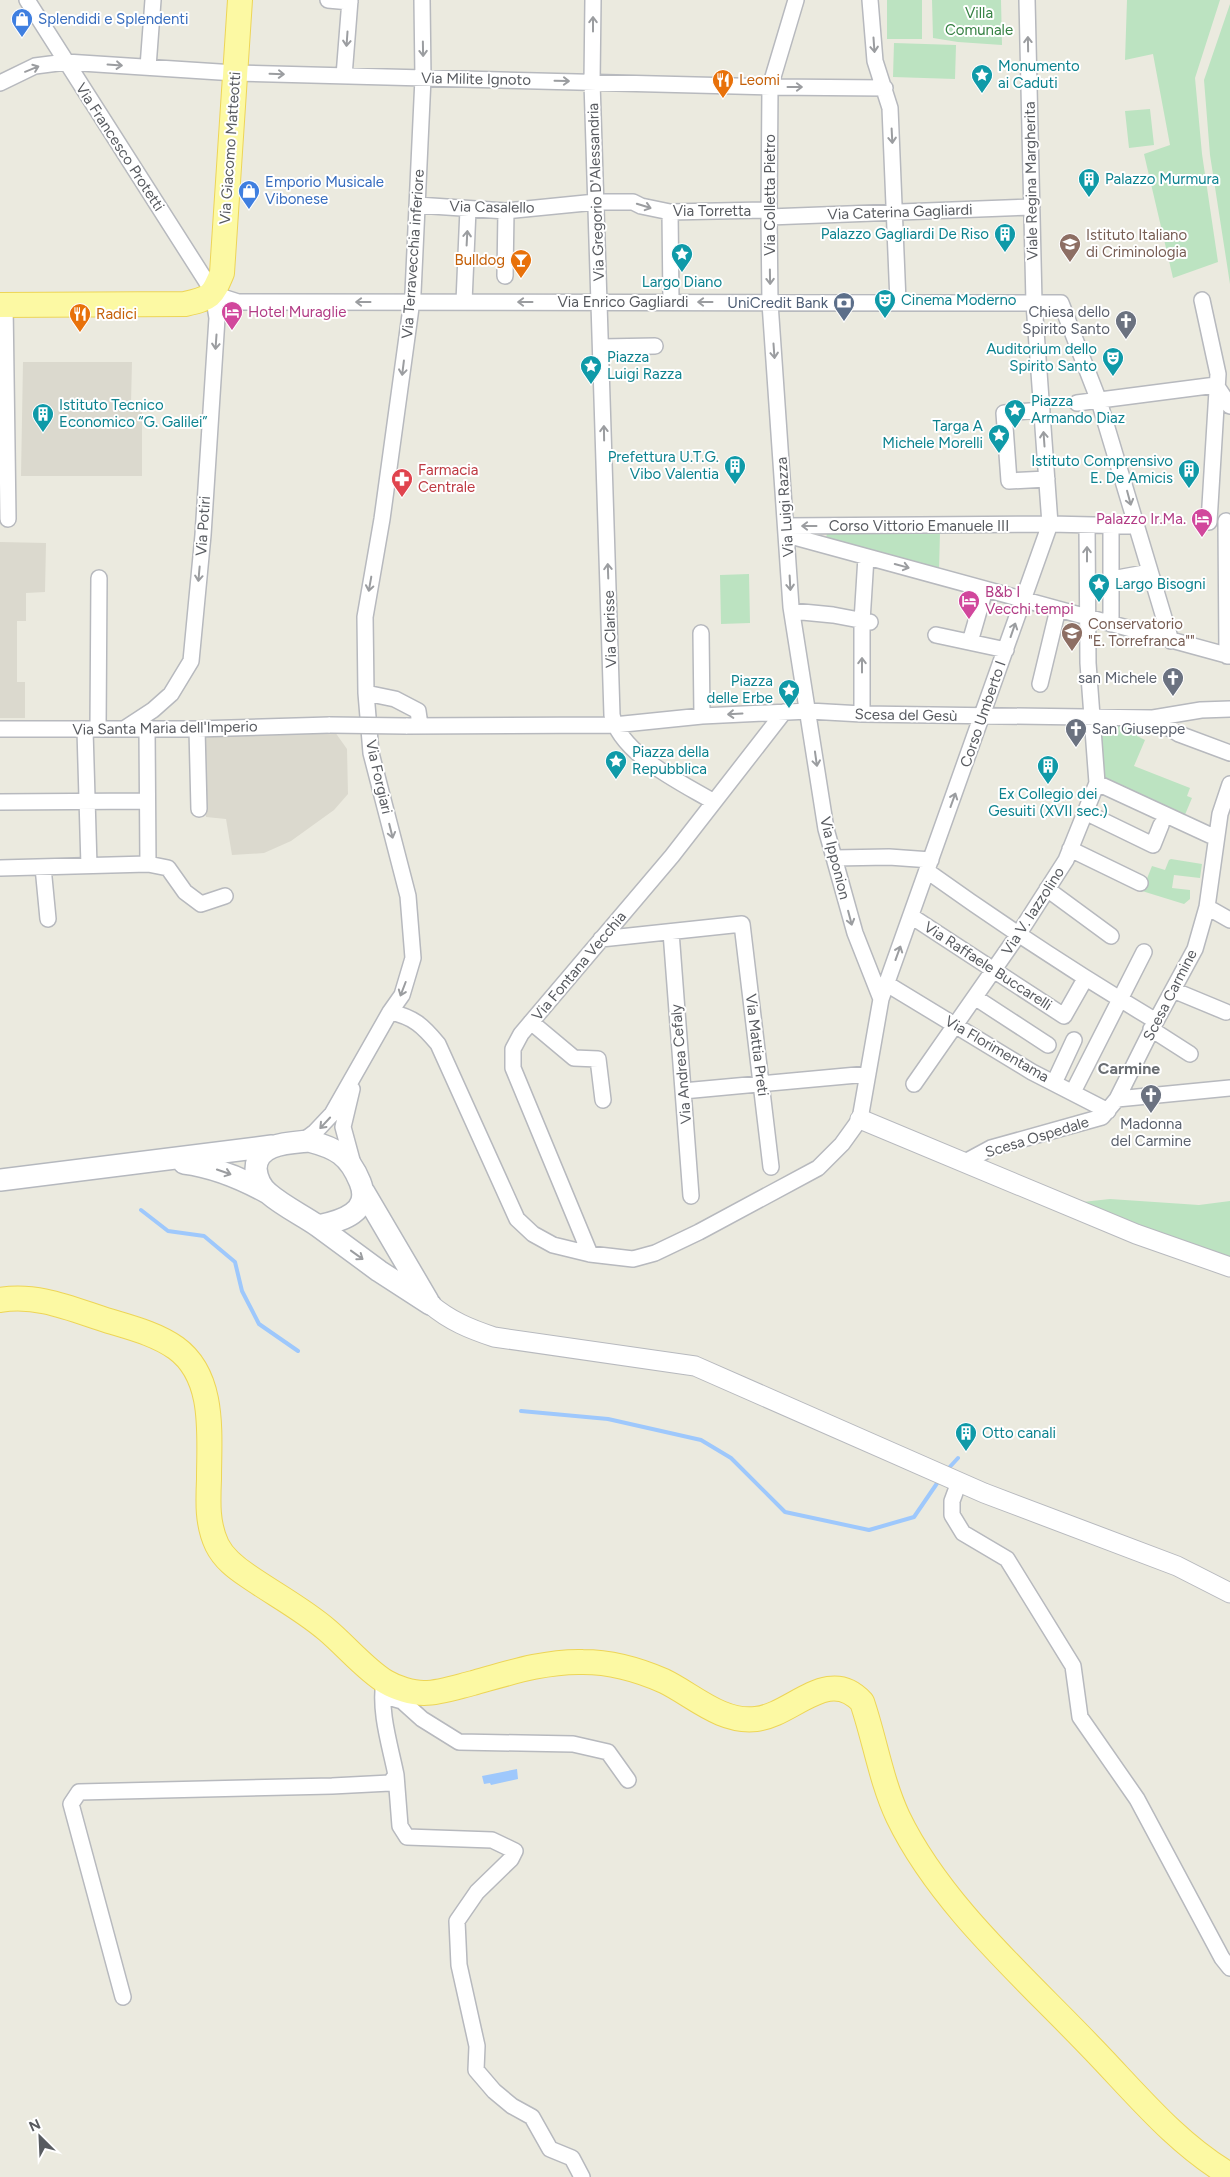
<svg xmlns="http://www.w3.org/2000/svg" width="1230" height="2177" viewBox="0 0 1230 2177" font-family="Figtree,sans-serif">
	<rect width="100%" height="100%" fill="#ebeadf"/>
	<!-- education -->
	<path fill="#dbd9ce" d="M23,362H132L131,403H142V476H21Z
		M0,542L46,543L45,592L26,593V621H17V682H25V718H0Z
		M330,725L347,749L348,794L334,810L291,841L264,853L232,855L226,819L206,817L203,729Z"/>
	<!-- green -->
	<path fill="#bce3c1" d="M887,0H922V39H887Z
		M932,0H1001L1002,45L958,42L933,38Z
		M1127,0H1220L1195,78L1202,154L1218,262L1173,278L1144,154L1170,145L1153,54L1125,60Z
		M1230,4V284L1210,155L1204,80Z
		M894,43L956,45L955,79L893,77Z
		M1150,109L1154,145L1129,148L1125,111Z
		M940,532L939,571L826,539L827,533Z
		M749,574L750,623L721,624L720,575Z
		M1146,721L1137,736L1145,740L1134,766L1190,788L1187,796L1192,798L1184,817L1101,777L1096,722Z
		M1171,859L1202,864L1200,878L1174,875L1172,888L1190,890V899L1184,904L1142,891L1152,866L1165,870L1169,860Z
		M1110,1199L1199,1205L1230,1201V1267L1064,1204Z"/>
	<!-- water -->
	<path fill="#9ec8fc" d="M517,1769L518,1779L491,1785L490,1783L484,1784L482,1776Z"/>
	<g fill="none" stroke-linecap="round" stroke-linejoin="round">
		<!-- stream -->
		<path stroke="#9ec8fc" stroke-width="4" d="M141,1210L168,1231L204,1236L235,1262L242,1291L259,1324L298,1351
			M521,1411L608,1419L701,1440L731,1458L785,1512L869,1530L914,1517L940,1479
			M947,1470L958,1458"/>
		<!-- minor casing -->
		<g stroke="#b7b9be" stroke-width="18">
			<path id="minor" d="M27,0L206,281L213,294L217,318L203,535L191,661L171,694L153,710L124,729
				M328,0L350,2
				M593,0L592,82L612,715C620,754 682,783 714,802
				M796,0L770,87L769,217L770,303L791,607L826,829L855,933L881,999
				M870,0L875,61L890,108L898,302
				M148,67L153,0
				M344,76L350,0
				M0,83L35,66L66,62L235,73L770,87L885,88
				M417,205L506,211L596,202H633L641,206L670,212L769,210
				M670,212L671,302
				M769,217L1032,207
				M505,276L506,211
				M213,294L238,302L1061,303L1099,401L1171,641
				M1202,300L1218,374L1209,522
				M464,302L468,209
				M5,304L8,519
				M602,347L655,346
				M1216,385L1230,406
				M1077,403L1216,385
				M1042,410L1004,413L1009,481L1047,479
				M1226,521L1227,656
				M787,526L1050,524L1136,526
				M1111,526V624
				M787,535L1230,656
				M1112,579L1150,572
				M792,611L833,615L870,622
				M701,633L702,716
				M936,635L1006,650
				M970,642L985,590
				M1040,684L1058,609
				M366,693L395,699L418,711L420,725
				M862,714V621L866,557
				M1153,718L1179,734L1230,753
				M406,726L614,725L702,716L809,711L862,714L1153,718L1201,710L1230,709
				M0,729H197L330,725
				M98,729L99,578
				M147,729L148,864
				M197,729L199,809
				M85,730L89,866
				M1097,783L1216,838
				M0,802L147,801
				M1085,812L1153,845L1161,825
				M1070,849L1140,883
				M834,858L889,857L931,860
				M43,867L48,919
				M0,868L148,864L168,868L185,892L201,904L225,896
				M927,871C1001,924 1077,974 1156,1021
				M1047,889L1111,936
				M1207,907L1230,920
				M911,916L1064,1016L1085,979
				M671,932L691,1196
				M601,939L742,924L771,1167
				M887,984L1032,1072L1108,1111
				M1173,990L1226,1012
				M976,998L1048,1045
				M390,1012C414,1017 423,1026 438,1044L517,1219L533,1234L553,1245L590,1254L633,1259L655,1253L699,1232L818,1168L842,1144L860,1119L881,999L1050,524L1034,303L1027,0
				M531,1022L574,1058L598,1059L603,1100
				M1151,1029L1190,1054
				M1054,1083L1074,1040
				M914,1084L1018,935L1066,860L1097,783L1088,663L1087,526
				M1076,1086L1144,952
				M352,1089L343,1127L353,1164
				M683,1091L868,1074
				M1117,1099L1230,1088
				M303,1141L315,1132L332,1114L390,1012L402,995L413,958L408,896L371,753L366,693L365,617L382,519L413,293L423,78L422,0
				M965,1162L991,1148L1102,1117L1117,1099L1156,1021L1195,949L1207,907L1220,814L1230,784
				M590,1254L513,1068V1049L521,1034L672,856L784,712
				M959,1482L952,1501V1515L963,1533L1007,1559L1073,1666L1080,1717L1137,1799L1222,1958L1230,1968
				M385,1696L402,1701L422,1719L459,1742L573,1744L608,1752L628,1780
				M396,1775L400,1826L407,1837L492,1840L515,1851L511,1859L477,1892L457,1921L459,1965L477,2046L476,2070L494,2091L512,2106L532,2117L550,2149L572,2158L582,2177
				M123,1997L71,1804L79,1792L332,1786L390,1783L396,1775C390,1745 379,1712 384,1681"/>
		</g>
		<!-- tertiary casing -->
		<g stroke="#b7b9be" stroke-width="21">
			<path id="tertiary" d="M860,1119L1136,1234L1230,1267
				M430,1304C450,1321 470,1329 494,1337L695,1366L984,1493L1177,1566L1230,1593"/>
		</g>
		<!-- secondary casing -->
		<g stroke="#b5b8be" stroke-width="24">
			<path id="secondary" d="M309,1141C336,1148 349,1155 360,1182C372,1212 342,1221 318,1226C302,1215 283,1206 268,1193C261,1187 257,1179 256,1169C256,1143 290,1143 309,1141Z
				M184,1163C215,1167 241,1178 268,1193
				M0,1180L272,1146
				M364,1192L428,1301
				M318,1226L379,1271L430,1304"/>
		</g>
		<!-- primary casing -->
		<g stroke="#edd557" stroke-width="26">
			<path id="primary" d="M0,305L185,304C211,298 212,297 222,273L240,0
				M0,1300C37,1293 74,1310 109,1321C132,1328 156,1334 176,1348C216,1377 209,1436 209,1479C208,1502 207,1524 217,1545C224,1559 236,1568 248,1576C274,1594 304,1610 327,1630C346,1646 366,1670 386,1682C396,1688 412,1693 424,1693C440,1693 457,1687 473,1683C509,1673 545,1661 583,1662C610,1662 639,1670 664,1681C693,1695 721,1723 756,1719C793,1715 828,1665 862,1702C875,1740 881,1781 898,1817C940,1904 1023,1976 1089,2045C1133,2090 1175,2143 1230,2175"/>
		</g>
		<!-- minor -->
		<use href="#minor" stroke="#fff" stroke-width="15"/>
		<!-- tertiary -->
		<use href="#tertiary" stroke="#fff" stroke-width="19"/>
		<!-- secondary -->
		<use href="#secondary" stroke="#fff" stroke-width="21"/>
		<!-- primary -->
		<use href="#primary" stroke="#fcf9a3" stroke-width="24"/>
		<!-- minor-bridge casing -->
		<g stroke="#b7b9be" stroke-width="18" stroke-linecap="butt">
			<path id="minor-bridge" d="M330,725L406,726"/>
		</g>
		<!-- minor-bridge -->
		<use href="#minor-bridge" stroke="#fff" stroke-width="15"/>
	</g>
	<!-- one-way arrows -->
	<defs><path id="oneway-shaft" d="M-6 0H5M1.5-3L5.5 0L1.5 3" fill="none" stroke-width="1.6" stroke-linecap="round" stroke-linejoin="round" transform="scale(1.25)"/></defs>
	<g stroke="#9b9da0">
		<use href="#oneway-shaft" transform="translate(593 24) rotate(-90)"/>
		<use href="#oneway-shaft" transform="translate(347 39) rotate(94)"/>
		<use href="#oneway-shaft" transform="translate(1028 44) rotate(-91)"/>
		<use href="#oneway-shaft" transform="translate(874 45) rotate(86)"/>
		<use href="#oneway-shaft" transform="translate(423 49) rotate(89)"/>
		<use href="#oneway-shaft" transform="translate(115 65) rotate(4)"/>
		<use href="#oneway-shaft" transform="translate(32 69) rotate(-22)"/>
		<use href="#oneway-shaft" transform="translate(277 74) rotate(2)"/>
		<use href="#oneway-shaft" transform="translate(562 81) rotate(1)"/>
		<use href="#oneway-shaft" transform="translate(795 87)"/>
		<use href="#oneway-shaft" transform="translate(892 136) rotate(87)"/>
		<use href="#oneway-shaft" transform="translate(644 206) rotate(17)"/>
		<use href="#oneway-shaft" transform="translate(467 238) rotate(-87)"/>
		<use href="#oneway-shaft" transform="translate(770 277) rotate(89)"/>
		<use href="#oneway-shaft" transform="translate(363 302) rotate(-180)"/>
		<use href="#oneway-shaft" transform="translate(525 302) rotate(-180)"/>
		<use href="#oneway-shaft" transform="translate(705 302) rotate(-180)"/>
		<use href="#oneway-shaft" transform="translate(216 342) rotate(94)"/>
		<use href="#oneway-shaft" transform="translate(774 351) rotate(86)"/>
		<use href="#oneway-shaft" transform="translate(403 368) rotate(97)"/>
		<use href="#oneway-shaft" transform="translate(604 433) rotate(-91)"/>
		<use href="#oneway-shaft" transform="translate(1044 439) rotate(-94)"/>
		<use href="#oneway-shaft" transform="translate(1129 498) rotate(75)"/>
		<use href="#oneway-shaft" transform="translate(809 526) rotate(-180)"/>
		<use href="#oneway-shaft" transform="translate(1087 554) rotate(-90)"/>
		<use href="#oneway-shaft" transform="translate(902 566) rotate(15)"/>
		<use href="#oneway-shaft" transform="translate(608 571) rotate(-92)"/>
		<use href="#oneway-shaft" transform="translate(199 574) rotate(95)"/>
		<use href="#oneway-shaft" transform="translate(790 583) rotate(87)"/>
		<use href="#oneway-shaft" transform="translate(370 584) rotate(100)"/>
		<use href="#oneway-shaft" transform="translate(1013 630) rotate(-71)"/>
		<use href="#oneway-shaft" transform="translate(862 665) rotate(-90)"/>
		<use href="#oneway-shaft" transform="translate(735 714) rotate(177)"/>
		<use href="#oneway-shaft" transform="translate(816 759) rotate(82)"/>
		<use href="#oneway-shaft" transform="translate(953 800) rotate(-70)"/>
		<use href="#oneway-shaft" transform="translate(391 831) rotate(76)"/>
		<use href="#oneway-shaft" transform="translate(850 918) rotate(75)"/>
		<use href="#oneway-shaft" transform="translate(898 953) rotate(-70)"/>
		<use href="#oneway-shaft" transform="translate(403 989) rotate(111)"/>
		<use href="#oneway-shaft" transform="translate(325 1123) rotate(133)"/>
		<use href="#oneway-shaft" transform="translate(224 1172) rotate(19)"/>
		<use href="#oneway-shaft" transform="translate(357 1255) rotate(36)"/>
	</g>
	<!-- icons -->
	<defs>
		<g id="shop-pin" transform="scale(1.125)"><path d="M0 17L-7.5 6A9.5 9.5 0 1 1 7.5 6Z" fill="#3f7fe0" stroke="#fff"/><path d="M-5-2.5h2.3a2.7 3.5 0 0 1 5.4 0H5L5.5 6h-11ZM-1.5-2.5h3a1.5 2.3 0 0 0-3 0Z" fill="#fff"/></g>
		<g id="sight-pin" transform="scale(1.125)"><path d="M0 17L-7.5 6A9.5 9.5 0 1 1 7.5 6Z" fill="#0f9aa8" stroke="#fff"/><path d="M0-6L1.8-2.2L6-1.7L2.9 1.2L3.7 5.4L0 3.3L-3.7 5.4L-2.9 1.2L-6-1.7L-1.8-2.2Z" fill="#fff"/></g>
		<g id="restaurant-pin" transform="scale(1.125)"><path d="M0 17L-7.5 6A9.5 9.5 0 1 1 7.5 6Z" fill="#e8710a" stroke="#fff"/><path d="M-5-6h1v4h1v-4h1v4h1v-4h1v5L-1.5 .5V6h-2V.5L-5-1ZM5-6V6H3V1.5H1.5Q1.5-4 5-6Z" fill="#fff"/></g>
		<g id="building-pin" transform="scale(1.125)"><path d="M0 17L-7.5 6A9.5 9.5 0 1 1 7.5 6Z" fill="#0f9aa8" stroke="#fff"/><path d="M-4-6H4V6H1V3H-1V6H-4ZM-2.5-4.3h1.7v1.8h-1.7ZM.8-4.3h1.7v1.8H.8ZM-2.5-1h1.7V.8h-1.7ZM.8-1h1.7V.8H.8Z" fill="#fff"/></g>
		<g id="university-pin" transform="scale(1.125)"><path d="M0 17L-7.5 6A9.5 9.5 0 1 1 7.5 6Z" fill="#8d6e63" stroke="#fff"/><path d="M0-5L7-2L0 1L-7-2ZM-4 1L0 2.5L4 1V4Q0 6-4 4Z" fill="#fff"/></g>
		<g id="bar-pin" transform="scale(1.125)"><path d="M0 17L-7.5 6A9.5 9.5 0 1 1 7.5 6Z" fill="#e8710a" stroke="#fff"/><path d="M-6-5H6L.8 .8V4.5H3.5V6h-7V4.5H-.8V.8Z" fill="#fff"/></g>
		<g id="theatre-pin" transform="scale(1.125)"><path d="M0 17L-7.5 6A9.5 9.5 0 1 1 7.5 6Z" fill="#0f9aa8" stroke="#fff"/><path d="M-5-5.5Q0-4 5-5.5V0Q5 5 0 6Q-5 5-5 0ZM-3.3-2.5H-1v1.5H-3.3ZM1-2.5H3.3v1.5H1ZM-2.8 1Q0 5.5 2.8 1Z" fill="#fff"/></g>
		<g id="bank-pin" transform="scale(1.125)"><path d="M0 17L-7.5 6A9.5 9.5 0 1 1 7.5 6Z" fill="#5c6f8a" stroke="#fff"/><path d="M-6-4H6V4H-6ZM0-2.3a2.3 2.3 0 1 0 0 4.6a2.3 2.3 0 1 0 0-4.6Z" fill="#fff"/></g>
		<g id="hotel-pin" transform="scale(1.125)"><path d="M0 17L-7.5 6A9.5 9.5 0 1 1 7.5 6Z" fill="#d1479c" stroke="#fff"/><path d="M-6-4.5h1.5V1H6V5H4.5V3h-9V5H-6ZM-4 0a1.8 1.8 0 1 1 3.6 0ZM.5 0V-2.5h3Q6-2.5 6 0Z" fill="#fff"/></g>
		<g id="church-pin" transform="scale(1.125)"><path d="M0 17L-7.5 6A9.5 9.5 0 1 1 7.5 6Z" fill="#6b7280" stroke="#fff"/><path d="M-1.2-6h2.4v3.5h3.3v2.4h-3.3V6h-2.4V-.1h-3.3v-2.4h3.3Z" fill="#fff"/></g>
		<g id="pharmacy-pin" transform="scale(1.125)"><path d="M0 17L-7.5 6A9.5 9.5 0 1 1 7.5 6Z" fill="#e0444e" stroke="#fff"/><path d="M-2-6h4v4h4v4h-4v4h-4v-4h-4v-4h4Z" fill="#fff"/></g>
	</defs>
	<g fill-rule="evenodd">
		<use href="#shop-pin" x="22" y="19"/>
		<use href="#sight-pin" x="982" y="75"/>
		<use href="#restaurant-pin" x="723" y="80"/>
		<use href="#building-pin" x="1089" y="179"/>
		<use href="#shop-pin" x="249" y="191"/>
		<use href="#building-pin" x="1005" y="234"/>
		<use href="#university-pin" x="1070" y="244"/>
		<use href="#sight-pin" x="682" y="254"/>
		<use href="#bar-pin" x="521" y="260"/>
		<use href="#theatre-pin" x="885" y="300"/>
		<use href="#bank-pin" x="844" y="303"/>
		<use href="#hotel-pin" x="232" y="312"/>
		<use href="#restaurant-pin" x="80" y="314"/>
		<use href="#church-pin" x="1126" y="321"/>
		<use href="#theatre-pin" x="1113" y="358"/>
		<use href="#sight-pin" x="591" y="366"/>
		<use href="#sight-pin" x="1015" y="410"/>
		<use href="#building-pin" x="43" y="414"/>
		<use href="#sight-pin" x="999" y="435"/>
		<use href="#building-pin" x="735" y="466"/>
		<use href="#building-pin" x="1189" y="470"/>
		<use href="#pharmacy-pin" x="402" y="479"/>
		<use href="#hotel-pin" x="1202" y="519"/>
		<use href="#sight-pin" x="1099" y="584"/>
		<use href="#hotel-pin" x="969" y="601"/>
		<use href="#university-pin" x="1072" y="633"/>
		<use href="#church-pin" x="1173" y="678"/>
		<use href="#sight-pin" x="789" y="690"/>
		<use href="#church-pin" x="1076" y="729"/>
		<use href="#sight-pin" x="616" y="761"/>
		<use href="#building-pin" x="1048" y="766"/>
		<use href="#church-pin" x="1151" y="1095"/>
		<use href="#building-pin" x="966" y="1433"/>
	</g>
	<g text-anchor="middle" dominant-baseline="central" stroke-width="4" stroke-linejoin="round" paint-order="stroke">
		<!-- park labels -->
		<g font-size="15" fill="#368143" stroke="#fff">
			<text x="979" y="13">Villa<tspan x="979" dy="17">Comunale</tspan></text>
		</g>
		<!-- shop labels -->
		<g font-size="15" fill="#366cbe" stroke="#fff" text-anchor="start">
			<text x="38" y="19">Splendidi e Splendenti</text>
			<text x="265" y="182">Emporio Musicale<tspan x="265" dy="17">Vibonese</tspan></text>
		</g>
		<!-- culture labels -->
		<g font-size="15" fill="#0d838f" stroke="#fff" text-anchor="start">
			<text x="998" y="66">Monumento<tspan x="998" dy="17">ai Caduti</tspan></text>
			<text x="1105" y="179">Palazzo Murmura</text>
			<text x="989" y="234" text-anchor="end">Palazzo Gagliardi De Riso</text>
			<text x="682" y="282" text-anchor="middle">Largo Diano</text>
			<text x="901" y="300">Cinema Moderno</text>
			<text x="1097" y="349" text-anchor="end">Auditorium dello<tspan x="1097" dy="17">Spirito Santo</tspan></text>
			<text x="607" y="357">Piazza<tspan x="607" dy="17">Luigi Razza</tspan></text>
			<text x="1031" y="401">Piazza<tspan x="1031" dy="17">Armando Diaz</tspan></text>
			<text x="59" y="405">Istituto Tecnico<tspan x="59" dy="17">Economico “G. Galilei”</tspan></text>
			<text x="983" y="426" text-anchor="end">Targa A<tspan x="983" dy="17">Michele Morelli</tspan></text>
			<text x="719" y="457" text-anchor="end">Prefettura U.T.G.<tspan x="719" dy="17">Vibo Valentia</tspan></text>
			<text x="1173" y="461" text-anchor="end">Istituto Comprensivo<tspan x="1173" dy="17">E. De Amicis</tspan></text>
			<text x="1115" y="584">Largo Bisogni</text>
			<text x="773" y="681" text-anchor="end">Piazza<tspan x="773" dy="17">delle Erbe</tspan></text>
			<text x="632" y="752">Piazza della<tspan x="632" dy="17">Repubblica</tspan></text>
			<text x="1048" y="794" text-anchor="middle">Ex Collegio dei<tspan x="1048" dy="17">Gesuiti (XVII sec.)</tspan></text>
			<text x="982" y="1433">Otto canali</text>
		</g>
		<!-- street labels -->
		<g font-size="15" fill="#585b60" stroke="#fff">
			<text transform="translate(476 79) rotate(1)">Via Milite Ignoto</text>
			<text transform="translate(120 147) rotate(57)">Via Francesco Protetti</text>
			<text transform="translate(230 148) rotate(-86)">Via Giacomo Matteotti</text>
			<text transform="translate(1031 181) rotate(-91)">Viale Regina Margherita</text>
			<text transform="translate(596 192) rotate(-92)">Via Gregorio D'Alessandria</text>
			<text transform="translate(770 195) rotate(-90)">Via Colletta Pietro</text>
			<text transform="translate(492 207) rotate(1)">Via Casalello</text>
			<text x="712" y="211">Via Torretta</text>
			<text transform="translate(900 212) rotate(-2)">Via Caterina Gagliardi</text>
			<text transform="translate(413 254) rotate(-86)">Via Terravecchia inferiore</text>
			<text x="623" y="302">Via Enrico Gagliardi</text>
			<text transform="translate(785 507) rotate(-94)">Via Luigi Razza</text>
			<text transform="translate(203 526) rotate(-86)">Via Potiri</text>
			<text x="919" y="526">Corso Vittorio Emanuele III</text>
			<text transform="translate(610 629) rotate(-92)">Via Clarisse</text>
			<text transform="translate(983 714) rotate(-71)">Corso Umberto I</text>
			<text transform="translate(906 715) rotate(1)">Scesa del Gesù</text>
			<text transform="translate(165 728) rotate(-1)">Via Santa Maria dell'Imperio</text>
			<text transform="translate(379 777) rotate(77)">Via Forgiari</text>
			<text transform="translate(835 858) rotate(76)">Via Ipponion</text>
			<text transform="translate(1033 911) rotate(-57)">Via V. Iazzolino</text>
			<text transform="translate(579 966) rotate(-50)">Via Fontana Vecchia</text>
			<text transform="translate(988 966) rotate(33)">Via Raffaele Buccarelli</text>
			<text transform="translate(1170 995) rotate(-63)">Scesa Carmine</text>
			<text transform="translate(757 1045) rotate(83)">Via Mattia Preti</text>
			<text transform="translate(997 1049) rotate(30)">Via Florimentama</text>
			<text transform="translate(681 1064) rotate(-95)">Via Andrea Cefaly</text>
			<text transform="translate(1037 1137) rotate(-17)">Scesa Ospedale</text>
		</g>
		<!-- food labels -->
		<g font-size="15" fill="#c56008" stroke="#fff" text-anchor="start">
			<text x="739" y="80">Leomi</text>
			<text x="505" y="260" text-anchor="end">Bulldog</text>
			<text x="96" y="314">Radici</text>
		</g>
		<!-- education labels -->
		<g font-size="15" fill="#785e54" stroke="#fff" text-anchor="start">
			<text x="1086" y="235">Istituto Italiano<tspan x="1086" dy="17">di Criminologia</tspan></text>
			<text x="1088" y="624">Conservatorio<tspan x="1088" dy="17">"E. Torrefranca""</tspan></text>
		</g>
		<!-- service labels -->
		<g font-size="15" fill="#4e5e75" stroke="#fff" text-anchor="end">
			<text x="828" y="303">UniCredit Bank</text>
		</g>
		<!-- hotel labels -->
		<g font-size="15" fill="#b23c85" stroke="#fff" text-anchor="start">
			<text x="248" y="312">Hotel Muraglie</text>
			<text x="1186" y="519" text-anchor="end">Palazzo Ir.Ma.</text>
			<text x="985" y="592">B&amp;b I<tspan x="985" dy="17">Vecchi tempi</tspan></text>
		</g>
		<!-- worship labels -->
		<g font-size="15" fill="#5b616d" stroke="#fff" text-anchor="end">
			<text x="1110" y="312">Chiesa dello<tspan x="1110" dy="17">Spirito Santo</tspan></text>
			<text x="1157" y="678">san Michele</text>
			<text x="1092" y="729" text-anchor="start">San Giuseppe</text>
			<text x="1151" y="1124" text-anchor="middle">Madonna<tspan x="1151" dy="17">del Carmine</tspan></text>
		</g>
		<!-- health labels -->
		<g font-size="15" fill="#be3a42" stroke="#fff" text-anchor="start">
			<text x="418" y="470">Farmacia<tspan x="418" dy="17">Centrale</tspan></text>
		</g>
		<!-- neighbourhood labels -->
		<g font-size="16" font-weight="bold" fill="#696d72" stroke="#fff">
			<text x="1129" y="1068">Carmine</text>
		</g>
	</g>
	<!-- north arrow -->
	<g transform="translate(40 2137) rotate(336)" stroke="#ffffff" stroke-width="4" paint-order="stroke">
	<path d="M0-4L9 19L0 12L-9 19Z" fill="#585b60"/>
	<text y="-8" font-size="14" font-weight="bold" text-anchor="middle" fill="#585b60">N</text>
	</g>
</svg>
